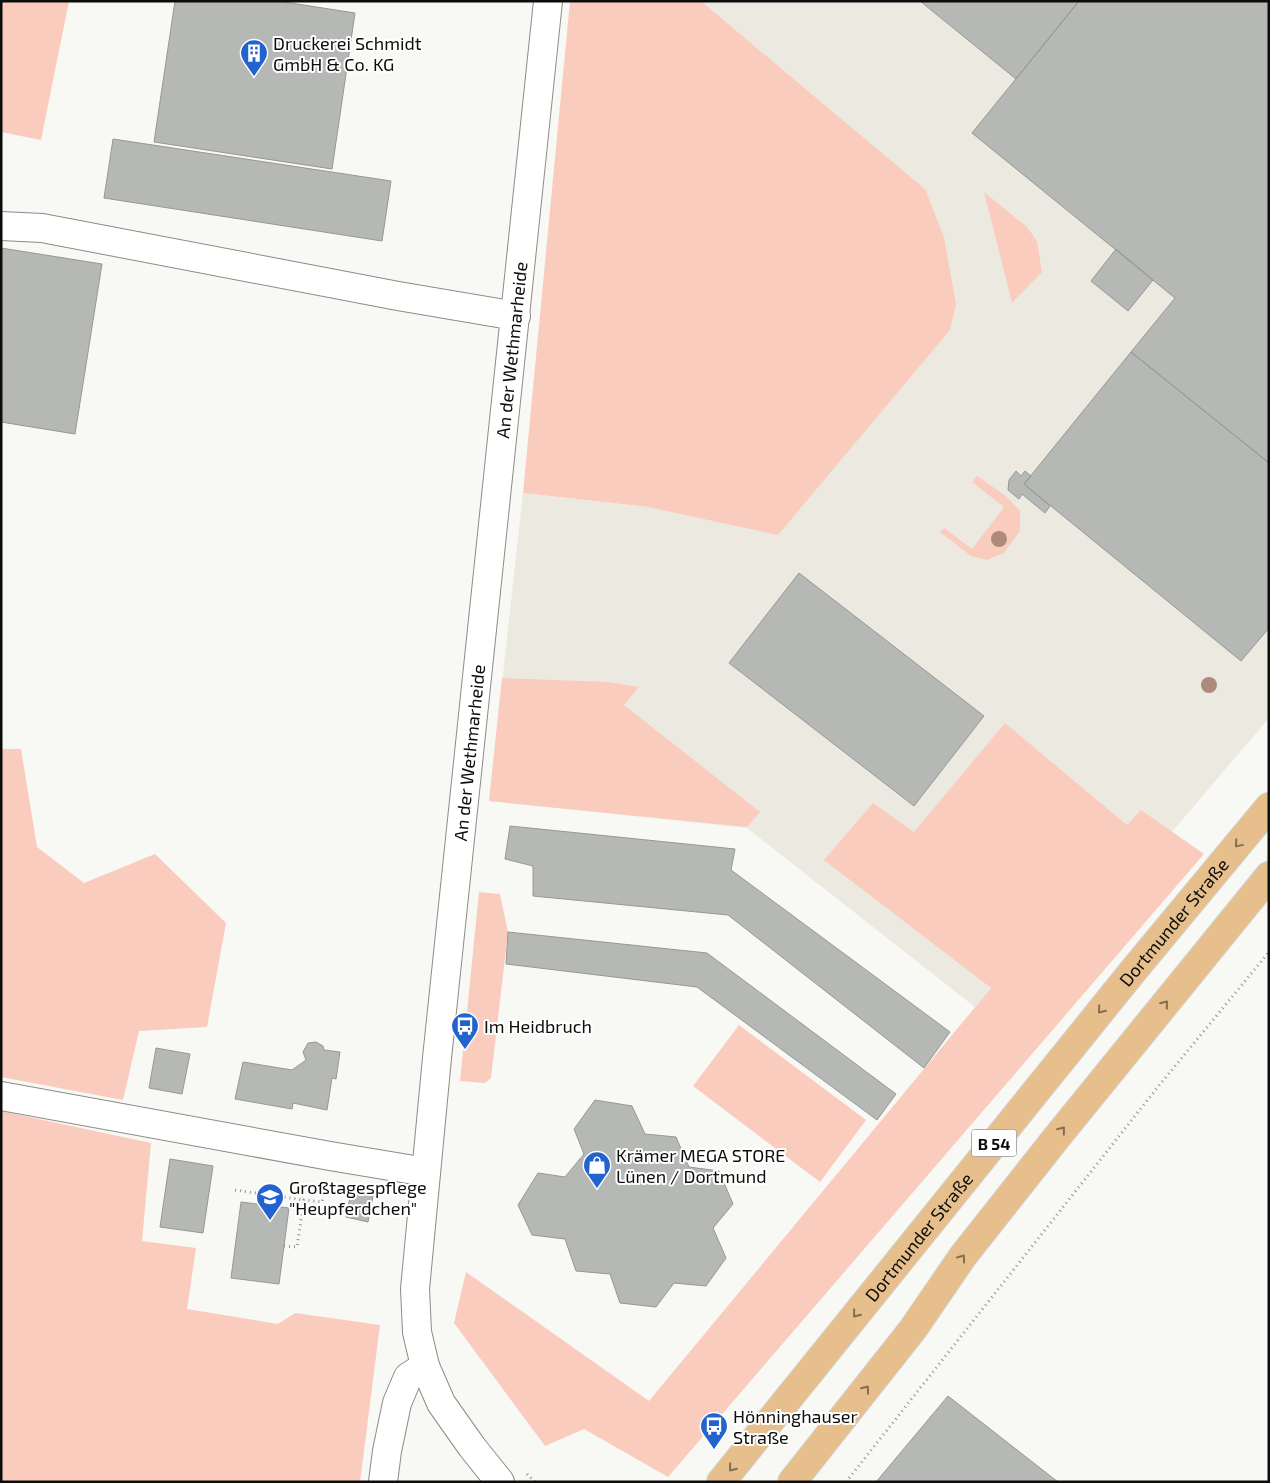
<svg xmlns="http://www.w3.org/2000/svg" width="1270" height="1483" viewBox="0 0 1270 1483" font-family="'Exo 2',sans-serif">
	<rect width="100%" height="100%" fill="#f8f8f4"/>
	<!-- built -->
	<path fill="#eceae0" d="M701,1H1269V718L1171,833L1127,826L975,1007L747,828L489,801L523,493L648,507L925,189Z"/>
	<!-- green -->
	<path fill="#faccbe" d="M1,1H69L41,140L1,132Z
		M570,1H701L925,189L944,237L956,304L950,330L778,535L648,507L523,493Z
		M984,192L1027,227L1037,241L1042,272L1012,303Z
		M977,476L1006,496L1020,511V531L1004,553L987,560L971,556L940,532L944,528L972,549L1004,507L972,482Z
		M502,678L608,682L639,687L624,705L760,812L747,827L489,801Z
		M1005,723L1127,825L1141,810L1204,854L668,1477L584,1429L545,1446L454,1323L466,1272L649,1401L991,988L824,860L873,803L914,832Z
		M1,749H21L37,847L84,883L155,854L226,923L207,1027L139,1031L123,1100L1,1077Z
		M479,892L500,894L508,932L491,1078L485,1083L460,1081Z
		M739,1025L866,1120L820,1182L693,1086Z
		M1,1111L151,1143L142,1241L196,1248L187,1309L278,1324L295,1313L380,1325L360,1482H1Z"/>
	<!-- building -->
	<path fill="#b6b8b5" stroke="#969895" d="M175,1H278L355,13L332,169L154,142Z
		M920,1H1079L1016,79Z
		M1079,1H1269V463L1131,352L1175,298L972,133Z
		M113,139L391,181L382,241L104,198Z
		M1,248L102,264L75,434L1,422Z
		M1116,249L1153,280L1128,311L1091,281Z
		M1131,352L1269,463V628L1241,661L1024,484Z
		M1016,471L1021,476L1025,471L1031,476L1024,484L1050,506L1045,513L1022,494L1019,499L1008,490L1009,480Z
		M799,573L984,716L914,806L729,663Z
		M510,826L735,849L731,870L950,1032L924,1068L728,915L533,896V866L505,859Z
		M508,932L707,953L896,1094L877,1120L697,987L506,964Z
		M316,1042L323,1046L324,1050L340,1052L336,1079L332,1078L327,1110L293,1103L292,1109L235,1099L243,1062L292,1070L306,1060L303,1052L308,1043Z
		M156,1048L190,1054L182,1094L149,1088Z
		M595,1100L632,1106L645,1134L676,1137L689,1167L719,1171L733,1204L713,1228L726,1258L706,1286L674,1283L656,1307L620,1303L610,1274L576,1271L565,1239L532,1235L518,1205L538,1173L565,1177L584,1154L574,1129Z
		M170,1159L213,1166L203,1233L160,1227Z
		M351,1192L373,1196L368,1222L346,1217Z
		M241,1202L289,1208L279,1284L231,1278Z
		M948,1396L1058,1482H876Z"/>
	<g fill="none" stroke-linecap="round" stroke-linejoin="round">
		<!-- minor casing -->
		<g stroke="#8b8b88" stroke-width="30">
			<g id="minor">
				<path d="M1,226L42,228L398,296L516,316"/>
				<path d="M1,1096L330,1156L426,1172"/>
				<path d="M383,1482L387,1451L397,1403L408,1377L425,1366"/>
				<path id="s1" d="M500,1482L472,1447L441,1403L425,1366L417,1332L415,1289L437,1058L548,1"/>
			</g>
		</g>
		<!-- major casing -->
		<g stroke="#d3d3d3" stroke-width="30">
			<g id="major">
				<path id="s2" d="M721,1482L1133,971L1269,807"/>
				<path d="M792,1482L913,1329L963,1256L1057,1137L1269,876"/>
			</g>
		</g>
		<!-- path -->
		<path stroke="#92928f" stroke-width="3" stroke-dasharray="1 4" stroke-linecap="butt" d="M235,1190L304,1200
			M284,1246L297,1247L304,1200L322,1202L325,1187
			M527,1474L535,1482
			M846,1482L1157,1088L1269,952"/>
		<!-- minor -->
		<use href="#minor" stroke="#fff" stroke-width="28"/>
		<!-- major -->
		<use href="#major" stroke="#e6bf8c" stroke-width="28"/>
	</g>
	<!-- trees -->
	<g fill="#ae8a7d">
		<circle cx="999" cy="539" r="8"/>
		<circle cx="1209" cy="685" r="8"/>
	</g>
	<!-- one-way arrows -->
	<defs><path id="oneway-chevron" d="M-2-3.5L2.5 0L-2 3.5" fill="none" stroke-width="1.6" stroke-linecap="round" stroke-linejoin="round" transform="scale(1.25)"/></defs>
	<g stroke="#846e52">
		<use href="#oneway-chevron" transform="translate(1238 844) rotate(130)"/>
		<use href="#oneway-chevron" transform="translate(1165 1004) rotate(-51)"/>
		<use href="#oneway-chevron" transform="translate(1101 1010) rotate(129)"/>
		<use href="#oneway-chevron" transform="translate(1062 1130) rotate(-51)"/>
		<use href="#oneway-chevron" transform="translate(962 1258) rotate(-54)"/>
		<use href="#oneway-chevron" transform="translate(856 1314) rotate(129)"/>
		<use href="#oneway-chevron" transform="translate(866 1389) rotate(-52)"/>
		<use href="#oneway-chevron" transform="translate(732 1468) rotate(129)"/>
	</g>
	<!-- icons -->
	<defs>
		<g id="building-pin" transform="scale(1.4375)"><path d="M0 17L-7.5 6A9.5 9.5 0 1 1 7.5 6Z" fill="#2263cf" stroke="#fff"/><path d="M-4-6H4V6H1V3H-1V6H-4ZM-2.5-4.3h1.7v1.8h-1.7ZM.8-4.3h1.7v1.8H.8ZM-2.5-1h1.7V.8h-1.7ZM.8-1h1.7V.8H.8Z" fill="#fff"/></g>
		<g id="bus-pin" transform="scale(1.4375)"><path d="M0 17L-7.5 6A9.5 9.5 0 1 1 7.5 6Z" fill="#2263cf" stroke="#fff"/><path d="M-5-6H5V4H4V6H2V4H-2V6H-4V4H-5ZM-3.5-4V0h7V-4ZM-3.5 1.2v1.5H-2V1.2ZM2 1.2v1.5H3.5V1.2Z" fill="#fff"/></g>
		<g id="shop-pin" transform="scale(1.4375)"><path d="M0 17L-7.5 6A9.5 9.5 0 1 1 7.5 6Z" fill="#2263cf" stroke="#fff"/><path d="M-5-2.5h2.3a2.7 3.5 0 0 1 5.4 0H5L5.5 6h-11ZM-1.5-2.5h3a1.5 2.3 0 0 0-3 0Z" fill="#fff"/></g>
		<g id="school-pin" transform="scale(1.4375)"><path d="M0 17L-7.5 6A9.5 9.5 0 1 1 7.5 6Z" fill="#2263cf" stroke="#fff"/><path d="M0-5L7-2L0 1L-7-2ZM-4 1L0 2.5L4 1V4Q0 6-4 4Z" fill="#fff"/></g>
	</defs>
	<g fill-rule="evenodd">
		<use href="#building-pin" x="254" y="53"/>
		<use href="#bus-pin" x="465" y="1026"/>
		<use href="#shop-pin" x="597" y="1165"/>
		<use href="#school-pin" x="270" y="1197"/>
		<use href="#bus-pin" x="714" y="1426"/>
	</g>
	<g text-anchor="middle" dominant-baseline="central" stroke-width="4" stroke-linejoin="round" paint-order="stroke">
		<!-- shield labels -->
		<rect fill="#fff" stroke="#555554" stroke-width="1" x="971.5" y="1129.5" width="45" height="27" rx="4"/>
		<g font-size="16" font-weight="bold" fill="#0c0c0b">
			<text x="994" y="1143">B 54</text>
		</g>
		<!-- poi labels -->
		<g font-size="18" fill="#0c0c0b" stroke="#fff" text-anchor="start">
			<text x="273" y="43">Druckerei Schmidt<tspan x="273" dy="21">GmbH &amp; Co. KG</tspan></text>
			<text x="484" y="1026">Im Heidbruch</text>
			<text x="616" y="1155">Krämer MEGA STORE<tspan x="616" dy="21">Lünen / Dortmund</tspan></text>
			<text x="289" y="1187">Großtagespflege<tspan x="289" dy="21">"Heupferdchen"</tspan></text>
			<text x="733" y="1416">Hönninghauser<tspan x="733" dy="21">Straße</tspan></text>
		</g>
		<!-- street labels -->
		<g font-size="18" fill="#0c0c0b" stroke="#fff">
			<text stroke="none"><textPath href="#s1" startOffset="1161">An der Wethmarheide</textPath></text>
			<text stroke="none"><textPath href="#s1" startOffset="756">An der Wethmarheide</textPath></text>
			<text stroke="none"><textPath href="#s2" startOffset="720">Dortmunder Straße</textPath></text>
			<text stroke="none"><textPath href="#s2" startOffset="315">Dortmunder Straße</textPath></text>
		</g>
	</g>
	<!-- border -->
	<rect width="1270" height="1483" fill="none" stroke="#0c0c0b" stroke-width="5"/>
</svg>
